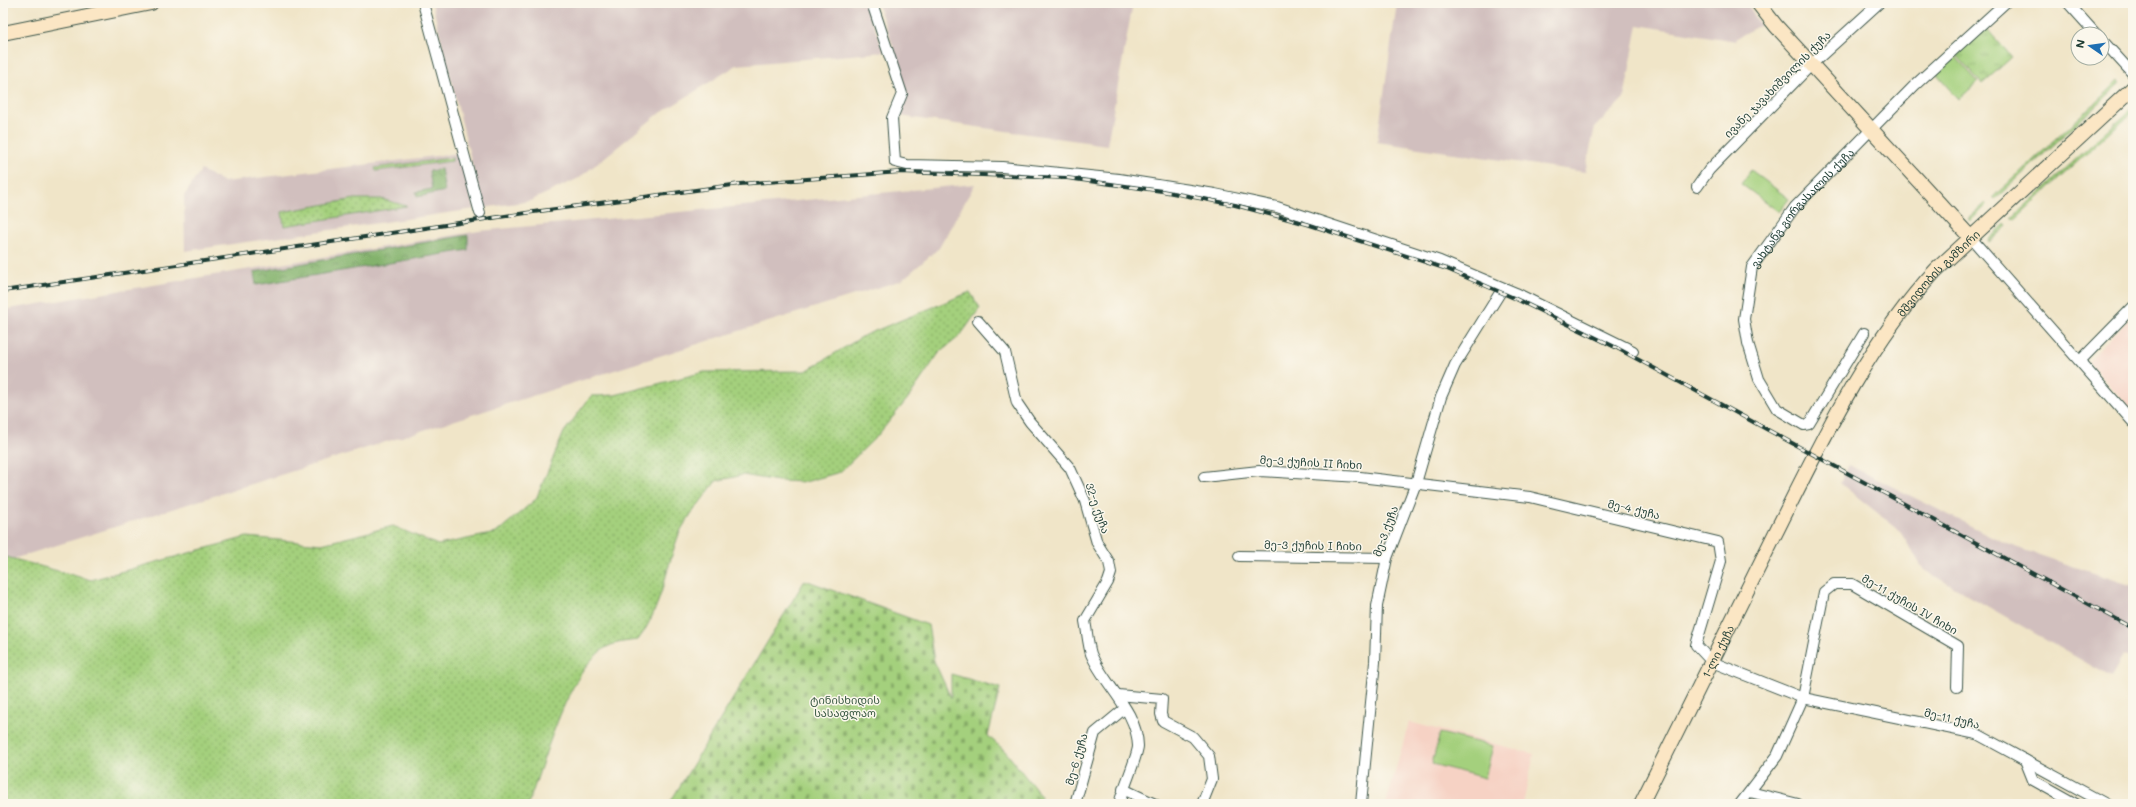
<svg xmlns="http://www.w3.org/2000/svg" width="2136" height="807" viewBox="0 0 2136 807" font-family="Mali,'Noto Sans Georgian',sans-serif">
	<defs>
		<pattern id="grass-dots" width="8" height="8" patternUnits="userSpaceOnUse"><rect width="8" height="8" fill="#a4d07d"/><path d="M2 2h.1M6 6h.1" fill="none" stroke="#85aa67" stroke-width="1.8" stroke-linecap="round"/></pattern>
		<pattern id="forest-crowns" width="20" height="18" patternUnits="userSpaceOnUse"><rect width="20" height="18" fill="#83b26c"/><path d="M2 6a3 3 0 1 1 6 0M12 15a3 3 0 1 1 6 0" fill="none" stroke="#6b925a"/></pattern>
		<pattern id="cemetery-stones" width="16" height="16" patternUnits="userSpaceOnUse"><rect width="16" height="16" fill="#a4d07d"/><path d="M2 7V4a2 2 0 0 1 4 0v3zM10 15v-3a2 2 0 0 1 4 0v3z" fill="#85aa67"/></pattern>
		<pattern id="park-tufts" width="24" height="20" patternUnits="userSpaceOnUse"><rect width="24" height="20" fill="#a4d07d"/><path d="M3 7l-1-3M5 7V3M7 7l1-3M15 17l-1-3M17 17v-4M19 17l1-3" fill="none" stroke="#85aa67"/></pattern>
	</defs>
	<rect width="100%" height="100%" fill="#fbf7ec"/>
	<filter id="ink" filterUnits="userSpaceOnUse"><feTurbulence type="fractalNoise" baseFrequency=".025" numOctaves="2"/><feDisplacementMap in="SourceGraphic" scale="8" xChannelSelector="R" yChannelSelector="G"/><feConvolveMatrix kernelMatrix="1 2 1 2 8 2 1 2 1" color-interpolation-filters="sRGB"/></filter>
	<filter id="wash" filterUnits="userSpaceOnUse"><feTurbulence type="fractalNoise" baseFrequency=".012" numOctaves="4" result="noise"/><feDisplacementMap in="SourceGraphic" scale="16" xChannelSelector="R" yChannelSelector="G"/><feGaussianBlur stdDeviation="0.9" result="paint"/><feColorMatrix in="noise" values="0 0 0 0 0 0 0 0 0 0 0 0 0 0 0 0 0 1.4 0 .05"/><feComposite in="paint" operator="in"/></filter>
	<g filter="url(#wash)">
		<rect width="100%" height="100%" fill="#f0e5c8"/>
		<!-- built -->
		<path fill="#f6d2c4" d="M2133,315V411L2088,361Z
			M1409,722L1534,754L1523,804H1386Z"/>
		<!-- industrial -->
		<path fill="#d1bfbe" d="M432,3H865L884,52L737,65L656,116L579,178L530,201L483,208Z
			M877,3H1133L1107,145L899,116L907,94L892,43Z
			M1397,3H1747L1760,25L1735,39L1736,41L1638,25L1624,98L1595,127L1585,172L1377,142Z
			M460,153L475,209L185,251L184,196L201,170L224,182Z
			M975,184L939,248L902,280L3,562V310L479,231Z
			M1849,465L2009,545L2133,586V661L2123,656L2111,677L1924,570L1899,530L1840,483Z"/>
		<!-- grass -->
		<path fill="url(#grass-dots)" stroke="#628658" d="M2119,81L2121,83L1995,199L1993,197Z
			M2133,107V111L2014,220L2012,218Z
			M452,158V161L376,171L375,168Z
			M355,199H381L407,206L284,226L282,212Z
			M1986,203L1987,205L1970,221L1968,219Z
			M2005,224L2007,226L1989,242L1988,240Z
			M970,292L980,308L960,336L939,353L909,397L878,435L840,472L805,482L778,481L743,475L716,481C707,494 684,521 679,534C665,571 662,608 638,640C629,641 619,642 611,645C569,662 544,764 528,804H3V556L91,580L247,537L322,544L393,526L438,545L496,533L536,499L564,432L591,396L615,395L704,372L806,371L865,335Z"/>
		<!-- forest -->
		<path fill="url(#forest-crowns)" stroke="#517850" d="M441,169L445,191L417,197L416,192L432,189L429,171Z
			M468,235V250L256,285L254,272Z"/>
		<!-- cemetery -->
		<path fill="url(#cemetery-stones)" stroke="#628658" d="M805,580L928,625L934,661L951,698V674L1000,688L988,736L1005,751L1041,796L1037,804H669Z"/>
		<!-- park -->
		<path fill="url(#park-tufts)" stroke="#628658" d="M1984,26L2012,57L1982,84L1955,53Z"/>
		<!-- pitch -->
		<path fill="#a4d07d" stroke="#628658" d="M1955,56L1978,82L1959,99L1936,73Z
			M1751,170L1789,199L1779,212L1741,184Z
			M1440,733L1493,746L1485,778L1432,764Z"/>
	</g>
	<g filter="url(#ink)">
		<g fill="none" stroke-linecap="round" stroke-linejoin="round">
			<!-- street casing -->
			<g stroke="#3e564a" stroke-width="12">
				<g id="street">
					<path d="M423,3L480,213"/>
					<path d="M872,3L902,94L892,118L895,162L907,165L1002,167L1119,179L1215,194L1277,207L1440,261L1516,293L1633,351"/>
					<path d="M2068,3L2096,34"/>
					<path d="M2102,40L2133,74"/>
					<path d="M1697,187L1709,170L1812,64L1879,3"/>
					<path d="M1971,238L2133,422"/>
					<path d="M978,321L1005,352L1017,403L1030,422L1070,468L1085,501L1097,543L1109,562L1111,573L1108,582L1085,621C1087,631 1088,644 1091,654C1104,685 1137,710 1138,746C1138,755 1122,792 1119,804"/>
					<path id="s1" d="M1864,333L1809,424L1804,425L1777,409L1759,379L1748,343L1744,319L1752,267L1795,207L1915,85L2005,3"/>
					<path d="M2080,361L2133,307"/>
					<path d="M1204,477L1259,471L1360,477L1530,497L1718,542L1721,561L1696,645L1712,662L1803,698L1977,734L2106,804"/>
					<path d="M1239,556L1387,558"/>
					<path d="M1118,695L1162,699L1161,714L1163,721L1193,737L1209,756L1212,779L1202,804"/>
					<path d="M2025,760L2033,780L2076,804"/>
					<path d="M1123,789L1155,804"/>
					<path d="M1750,792L1798,804"/>
					<path d="M1075,804L1095,733L1124,709"/>
					<path d="M1361,804L1375,662L1377,606L1387,558L1416,483L1441,397L1455,365L1503,288"/>
					<path d="M1740,804L1777,756L1803,698L1824,592L1834,584H1852L1958,646L1957,687"/>
				</g>
			</g>
			<!-- secondary casing -->
			<g stroke="#3e564a" stroke-width="16">
				<g id="secondary">
					<path d="M1758,3L1776,26L1971,238"/>
					<path d="M3,33L151,3"/>
					<path id="s2" d="M1641,804C1686,714 1731,624 1775,534C1820,444 1867,344 1936,270L2133,88"/>
				</g>
			</g>
			<!-- street -->
			<use href="#street" stroke="#fff" stroke-width="10"/>
			<!-- secondary -->
			<use href="#secondary" stroke="#fbe6c4" stroke-width="14"/>
			<!-- rail casing -->
			<g stroke="#1f3d34" stroke-width="4">
				<path id="rail" d="M3,291L526,213L740,184L900,172L1067,178L1162,191L1235,205L1307,224L1447,269L1514,298L1615,347L2133,628"/>
			</g>
			<!-- rail -->
			<use href="#rail" stroke="#fbf7ec" stroke-width="2.5" stroke-dasharray="8" stroke-linecap="butt"/>
		</g>
	</g>
	<g text-anchor="middle" dominant-baseline="central" stroke-width="3" stroke-linejoin="round" paint-order="stroke">
		<!-- street labels -->
		<g font-size="11" fill="#1f3d34" stroke="#fbf7ec">
			<text transform="translate(1777 84) rotate(-45)">ივანე ჯავახიშვილის ქუჩა</text>
			<text stroke="none"><textPath href="#s1" startOffset="370">ვახტანგ გორგასალის ქუჩა</textPath></text>
			<text stroke="none"><textPath href="#s2" startOffset="611">მშვიდობის გამზირი</textPath></text>
			<text transform="translate(1311 462) rotate(3)">მე-3 ქუჩის II ჩიხი</text>
			<text transform="translate(1098 508) rotate(71)">32-ე ქუჩა</text>
			<text transform="translate(1634 509) rotate(13)">მე-4 ქუჩა</text>
			<text transform="translate(1385 531) rotate(-70)">მე-3 ქუჩა</text>
			<text transform="translate(1313 545) rotate(1)">მე-3 ქუჩის I ჩიხი</text>
			<text transform="translate(1910 604) rotate(30)">მე-11 ქუჩის IV ჩიხი</text>
			<text stroke="none"><textPath href="#s2" startOffset="171">1-ლი ქუჩა</textPath></text>
			<text transform="translate(1952 718) rotate(13)">მე-11 ქუჩა</text>
			<text transform="translate(1076 759) rotate(-74)">მე-6 ქუჩა</text>
		</g>
		<!-- park labels -->
		<g font-size="11" fill="#3a5a43" stroke="#fbf7ec">
			<text x="845" y="699">ტინისხიდის<tspan x="845" dy="13">სასაფლაო</tspan></text>
		</g>
	</g>
	<!-- margin -->
	<rect width="2136" height="807" fill="none" stroke="#fbf7ec" stroke-width="16"/>
	<!-- north arrow -->
	<g transform="translate(2090 46) rotate(283)"><circle r="19" fill="#fbf7ec" stroke="#a3ada2"/>
	<path d="M0-3L7 15L0 10L-7 15Z" fill="#1f6fb2"/>
	<text y="-6" font-size="11" font-weight="bold" text-anchor="middle" fill="#1f3d34">N</text>
	</g>
</svg>
